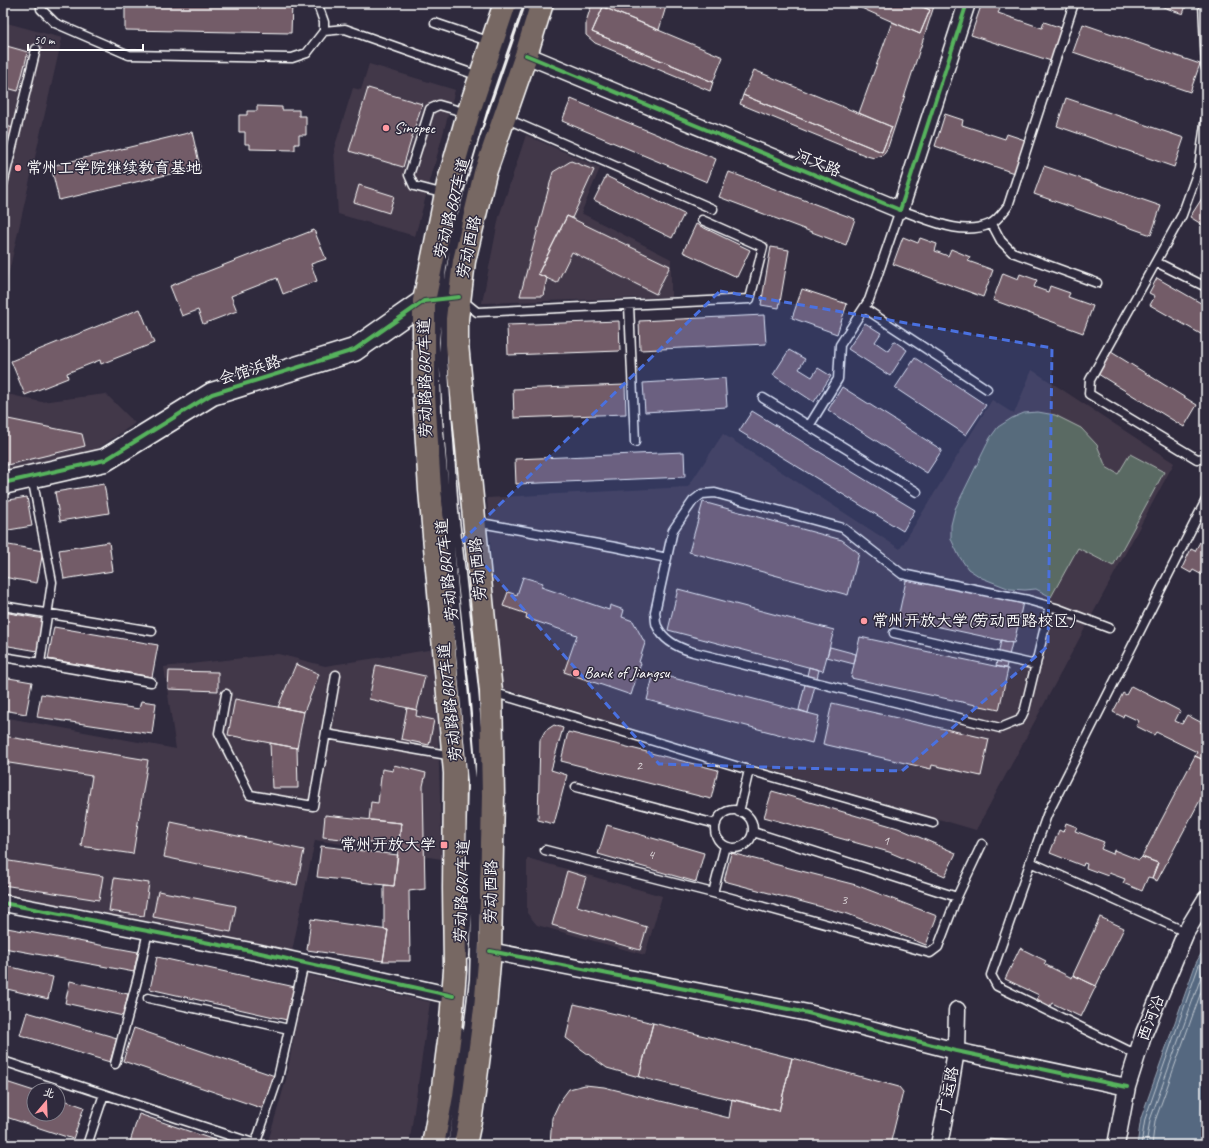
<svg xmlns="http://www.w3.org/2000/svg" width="1209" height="1148" viewBox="0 0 1209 1148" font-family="Caveat,'LXGW WenKai TC',sans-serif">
	<rect width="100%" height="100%" fill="#2f2a3d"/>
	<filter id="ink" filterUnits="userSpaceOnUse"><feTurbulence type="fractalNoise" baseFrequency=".025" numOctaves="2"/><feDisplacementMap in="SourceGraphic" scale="8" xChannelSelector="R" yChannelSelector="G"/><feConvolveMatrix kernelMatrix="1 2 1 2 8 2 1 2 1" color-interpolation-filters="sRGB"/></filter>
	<g filter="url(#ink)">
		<!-- built -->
		<path fill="#43394a" d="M3,22L62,38L3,298Z
			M369,64L455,90L415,236L338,214L334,149L353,88L361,90Z
			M526,135L600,168L581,213L671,259V297L482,303L499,217Z
			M1032,370L1174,463L976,830L630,728L501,688L487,498L688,487L723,434L900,549L992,400L1014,414Z
			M3,393L41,402L106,394L135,423L96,450L3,471Z
			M435,649L442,859L315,840L292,951L150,922L3,894V717L176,749L164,667L278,654L325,666Z
			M527,858L662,896L645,955L537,925L527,913Z
			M305,974L430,1002L409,1145H267L286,1080Z"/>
		<!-- green -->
		<path fill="#5a6b63" stroke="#acb5b1" d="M1038,412L1055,415L1081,428L1097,445L1106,467L1118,474L1130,454L1164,472L1113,566L1078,548L1051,597L1036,589L1025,590L1010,589L982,578L968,569L959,556L951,539V525L955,509L990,438L998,427L1012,418L1024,413Z"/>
		<!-- water -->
		<path fill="#546880" stroke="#98a4b3" d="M1206,945V1145H1137L1141,1118L1196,963Z"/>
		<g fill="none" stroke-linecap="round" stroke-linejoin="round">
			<!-- shore -->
			<path stroke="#bbc3cc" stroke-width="1" d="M1141,1145L1145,1119L1199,965L1206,953
				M1146,1145L1150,1120L1206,963
				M1152,1145L1155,1121L1206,978"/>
			<!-- ferry -->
			<path stroke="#aab4c0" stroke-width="1" stroke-dasharray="5 4" stroke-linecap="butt" d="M1198,1145L1206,1118"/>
		</g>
		<!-- building -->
		<path fill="#735b67" stroke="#fff" d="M125,3H292L291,33L125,30Z
			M592,3H667L659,30L603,7L592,32L713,82L710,91L595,43L586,35V22Z
			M850,3H913L930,10L920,34Z
			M913,3H935L888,147L883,155L874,158L867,156L740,104L743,95L882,152L892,127L859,113L892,22L920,34L930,10Z
			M982,3L1000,9L998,13L1042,28L1044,22L1062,28L1051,61L971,35Z
			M1152,3H1187L1183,14Z
			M603,7L723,57L713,82L592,32Z
			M1083,24L1200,64L1190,92L1073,52Z
			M3,45L28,52L18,91L3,87Z
			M754,70L892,127L882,152L743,95Z
			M368,88L422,104L403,167L349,151Z
			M1066,98L1184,138L1174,167L1057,126Z
			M571,99L716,159L707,182L562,121Z
			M257,106L282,107V110H299V116H306V135H299V144H295V150L250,149V144H245V132H239V115H247V111H257Z
			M945,114L963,120L962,125L1005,139L1007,134L1025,140L1014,173L935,146Z
			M3,125L13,128L3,170Z
			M192,132L200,167L59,200L51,166Z
			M571,161L594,170L572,218L567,216L538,274L547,278L543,296H520L553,172Z
			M1044,166L1161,206L1151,235L1034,194Z
			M729,172L855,219L846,245L719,197Z
			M606,176L684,214L672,238L594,200Z
			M359,185L394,196L389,213L354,202Z
			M1206,192V227L1190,217Z
			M567,216L670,266L656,294L572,252L557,283L538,274Z
			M696,224L750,250L737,277L683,252Z
			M314,230L326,259L311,264L317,281L283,294L277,278L231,296L237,311L203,324L198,310L182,316L170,286Z
			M903,237L918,243L920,238L937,244L935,251L948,256L951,249L970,257L968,261L993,270L983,297L893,264Z
			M771,247L789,250L779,308L761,305Z
			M1003,273L1018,279L1020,274L1037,280L1034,287L1048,292L1050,286L1070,293L1068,297L1093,306L1083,333L993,300Z
			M1157,278L1206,306V337L1150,305L1155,296L1149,293Z
			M802,289L847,304L837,334L792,318Z
			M140,309L154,343L101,364L100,360L67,373L68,378L25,395L11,361Z
			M764,315L766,344L640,350L639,321Z
			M619,321L620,351L508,355L507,325Z
			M865,323L881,333L875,342L888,351L894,341L907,350L890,376L848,349Z
			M789,350L805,359L799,369L812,377L818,368L831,376L814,402L773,375Z
			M1111,352L1197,405L1184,427L1098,374Z
			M915,358L986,405L966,435L895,388Z
			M725,378L727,407L645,412L643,383Z
			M625,385L626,414L514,418L513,389Z
			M842,387L942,450L927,473L828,410Z
			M752,411L915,510L903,531L739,431Z
			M3,418L82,434L85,446L3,466Z
			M684,452L685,477L516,484L515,459Z
			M104,484L109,513L60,521L55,492Z
			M27,497L32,526L3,531V501Z
			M703,502L842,540L859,553L848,595L689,552Z
			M109,542L113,571L64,579L59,550Z
			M1200,542L1206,545V577L1193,570L1191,573L1182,568L1191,549L1195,551Z
			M3,544L43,551L37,583L3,577Z
			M907,576L1023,602L1014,643L898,618Z
			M523,577L543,583L541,587L609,610L610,605L624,610L622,617L633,621L645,643L639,662L641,663L631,695L564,672L577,635L526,618L527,614L503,606L508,592L517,595Z
			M678,589L834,630L823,671L668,630Z
			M3,612L43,619L38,651L3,645Z
			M54,627L158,645L152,677L48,659Z
			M860,637L1008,669L999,710L851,678Z
			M1001,640L1012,643L1006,668L996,666Z
			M830,647L856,654L854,664L827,657Z
			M296,664L319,674L304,712L278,707Z
			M376,665L425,676L417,710L369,699Z
			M809,667L819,670L808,713L799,710Z
			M169,671L218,672V691L168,689Z
			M654,673L819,716L812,743L647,700Z
			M3,677L32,682L26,714L3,710Z
			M1131,686L1180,711L1175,721L1182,724L1187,715L1206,725V761L1195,756L1197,752L1156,732L1154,735L1136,726L1139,721L1124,714L1123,717L1113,712L1123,693L1126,695Z
			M41,694L139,709L141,701L156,703L152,734L37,717Z
			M235,699L304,712L297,748L228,735Z
			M832,703L989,739L981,776L932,765L931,769L823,744Z
			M407,708L417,710L416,716L434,720L429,745L401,739Z
			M554,725L563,728L551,770L567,775L554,824L538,820L540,740L545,731Z
			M568,732L718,770L711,799L561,761Z
			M3,736L148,760L133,854L81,846L92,776L3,762Z
			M270,743L297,748L298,788H272Z
			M1195,756L1206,761V789L1157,881L1152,878L1158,863L1142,857Z
			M394,765L426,773L423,786L425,889L409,891L410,961H383L388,930H384V885L394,886L401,823L369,820L371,802L378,803L382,769L393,771Z
			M772,791L898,828L956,853L945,876L889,852L764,817Z
			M325,815L401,823L399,845L323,837Z
			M171,822L304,850L297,885L164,857Z
			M1066,823L1077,827L1075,831L1104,842L1101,849L1113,854L1114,850L1139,860L1142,857L1158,863L1152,878L1148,877L1142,891L1123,883L1125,879L1109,873L1108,876L1086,868L1087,864L1084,863L1083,866L1050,853L1059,830L1063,832Z
			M607,825L704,853L696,882L598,854Z
			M321,846L398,855L394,886L317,877Z
			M731,853L856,885L937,916L926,945L848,914L724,881Z
			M3,860L103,876L99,900L3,885Z
			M567,871L586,877L577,906L647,927L640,950L552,925Z
			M114,878L149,883L144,916L109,911Z
			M158,891L236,906L231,932L153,917Z
			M1100,917L1124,928L1096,986L1073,975Z
			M311,919L388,930L383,961L307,950Z
			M7,928L138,952L134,972L4,948Z
			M1020,948L1046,961L1044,964L1072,978L1073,975L1096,986L1081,1017L1052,1003L1050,1006L1037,999L1039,995L1005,979Z
			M157,957L295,987L287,1020L150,989Z
			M3,965L53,977L48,999L3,988Z
			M70,981L128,994L123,1016L65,1003Z
			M574,1004L653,1023L639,1077L607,1068L566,1038Z
			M27,1012L117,1038L110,1062L20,1035Z
			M653,1023L792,1058L779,1111L639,1077Z
			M134,1028L275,1076L264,1109L123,1061Z
			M792,1058L899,1087L903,1092L890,1145H550L552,1118L560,1101L569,1089L585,1085L604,1087L729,1118L732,1099L779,1111Z
			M3,1081L34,1091V1114H58V1098L84,1107L73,1139L3,1116Z
			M139,1114L229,1145H129Z
			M986,1139L1003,1140L1023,1145H977Z"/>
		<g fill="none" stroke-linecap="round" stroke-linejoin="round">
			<!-- lane casing -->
			<g stroke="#fff" stroke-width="11">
				<path id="lane" d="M41,3V9L55,23L129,55L292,58L307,53L324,31V22L319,8L315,3
					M1203,3L1206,68
					M435,23L491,42
					M324,31L345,29L479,76
					M1206,116L1199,168L1182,215L1090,380L1089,394L1197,459L1206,458
					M505,118L713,209
					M3,184L36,49
					M445,194L414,186L409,175L430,109L439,105L467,113
					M992,224L1001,241L1012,252L1097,283
					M1156,262L1206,287
					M461,299L477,312L750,299L763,247L702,220
					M629,305L635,442
					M864,308L987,389
					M763,398L809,426
					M917,492L809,426L838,379L840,345L869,300L900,210C928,219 961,237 990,224C997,221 1003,212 1008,206L1074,3
					M475,522L615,547L667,558
					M3,606L152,631
					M1050,606L1025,709L1020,720L1000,728L693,652C679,648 663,640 657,626C655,622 656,616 655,612L673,530L693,501L702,494L715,493L843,528L902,574L1028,600L1056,608L1109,628
					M894,633L1036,665
					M3,657L40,663L52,582L32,477
					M40,663L151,682
					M492,692L749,770L933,823
					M226,694L219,733L250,795L313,806L336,675
					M326,734L453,756
					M576,787L716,824
					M715 829a19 19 0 1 1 38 0a19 19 0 1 1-38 0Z
					M739,812L749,770
					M753,832L957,897
					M545,850L713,893L930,953L938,947L957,897L982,844
					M1030,862L1186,932
					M713,893L725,846
					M465,955L469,896L472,782L437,409L435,342L442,268L458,192L484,105L519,3
					M148,998L289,1029
					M1137,1055L997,986L991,975L1047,815L1206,500
					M3,1061L256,1144
					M115,1064L138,977L148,931
					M445,1137L459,1059L460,1032
					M3,1142L11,1145
					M87,1145L104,1094
					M255,1145L278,1078L304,963
					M452,1145L460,1098L474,979L480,763L474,690L454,511L443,357L446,298L457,231L484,139L528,11"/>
			</g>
			<!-- street casing -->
			<g stroke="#fff" stroke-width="19">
				<path id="street" d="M526,55L900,210L967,3
					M3,903L256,952L453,996
					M490,951L808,1013L956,1051L1127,1087
					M939,1145L948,1099L956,1051L957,1010
					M1116,1145L1127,1087L1144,1033L1186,932L1206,899"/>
			</g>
			<!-- secondary casing -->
			<g stroke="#fff" stroke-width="25">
				<path id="secondary" d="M3,483L105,460L212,394L354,350L424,301L459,297"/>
			</g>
			<!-- primary casing -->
			<g stroke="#fff" stroke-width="25">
				<path id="primary" d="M433,1145L442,1095L450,1033L455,970L454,888L455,773L430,490L424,395V301L448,184L468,114L505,3
					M465,1145L471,1116L485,1009L490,951L493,795L491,692L457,344V319L464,261L485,173L526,55L542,3"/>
			</g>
			<!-- lane -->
			<use href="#lane" stroke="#2f2a3d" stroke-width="8"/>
			<!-- street -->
			<use href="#street" stroke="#2f2a3d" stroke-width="16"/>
			<!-- secondary -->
			<use href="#secondary" stroke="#2f2a3d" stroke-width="22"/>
			<!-- primary -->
			<use href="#primary" stroke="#776864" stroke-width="22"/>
			<!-- cycleway casing -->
			<g stroke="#2f2a3d" stroke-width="6">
				<path id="cycleway" d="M526,55L900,210L967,3
					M3,483L105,460L212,394L354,350L424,301L459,297
					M3,903L256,952L453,996
					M490,951L808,1013L956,1051L1127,1087"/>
			</g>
			<!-- cycleway -->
			<use href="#cycleway" stroke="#56b35d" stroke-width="4"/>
		</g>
	</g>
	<!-- marked area -->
	<path fill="#4a71e0" fill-opacity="0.2" stroke="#4a71e0" stroke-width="3" stroke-dasharray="8 5" stroke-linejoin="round" d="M720,291L1052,348L1048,646L902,771L659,764L463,540Z"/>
	<!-- markers -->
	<g fill="#ff9aa2" stroke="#2f2a3d" stroke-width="1.5">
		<circle cx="386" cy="128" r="4"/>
		<circle cx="18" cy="168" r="4"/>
		<circle cx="864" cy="621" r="4"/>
		<circle cx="576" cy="673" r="4"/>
		<rect x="440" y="841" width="8" height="8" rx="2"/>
	</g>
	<g text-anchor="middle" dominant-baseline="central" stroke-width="3" stroke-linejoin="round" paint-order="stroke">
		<!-- number labels -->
		<g font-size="14" fill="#dcd6d9">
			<text x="639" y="765">2</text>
			<text x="886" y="840">1</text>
			<text x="651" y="854">4</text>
			<text x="844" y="899">3</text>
		</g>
		<!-- poi labels -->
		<g font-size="16" fill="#fff" stroke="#2f2a3d" text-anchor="start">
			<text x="394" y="128">Sinopec</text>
			<text x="26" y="168">常州工学院继续教育基地</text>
			<text x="872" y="621">常州开放大学(劳动西路校区)</text>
			<text x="584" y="673">Bank of Jiangsu</text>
			<text x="436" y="845" text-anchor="end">常州开放大学</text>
		</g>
		<!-- street labels -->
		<g font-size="16" fill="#fff" stroke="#2f2a3d">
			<text transform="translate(818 163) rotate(22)">河文路</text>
			<text transform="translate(452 208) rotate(-76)">劳动路BRT车道</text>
			<text transform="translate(469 247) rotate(-78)">劳动西路</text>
			<text transform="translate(250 370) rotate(-17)">会馆浜路</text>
			<text transform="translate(425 378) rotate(-91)">劳动路路BRT车道</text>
			<text transform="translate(478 569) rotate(-95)">劳动西路</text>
			<text transform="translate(447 570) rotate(-96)">劳动路BRT车道</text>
			<text transform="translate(450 702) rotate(-96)">劳动路路BRT车道</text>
			<text transform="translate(462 891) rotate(-88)">劳动路BRT车道</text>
			<text transform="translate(491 892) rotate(-89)">劳动西路</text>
			<text transform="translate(1151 1018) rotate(-69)">西河沿</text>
			<text transform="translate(949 1090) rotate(-80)">广运路</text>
		</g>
	</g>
	<!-- margin -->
	<rect width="1209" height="1148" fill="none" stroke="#2f2a3d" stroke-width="16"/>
	<rect x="8" y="8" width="1193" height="1132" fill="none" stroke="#fff" stroke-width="1.5" filter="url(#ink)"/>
	<!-- north arrow -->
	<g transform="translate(46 1102) rotate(19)"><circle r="19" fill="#2f2a3d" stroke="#827f8b"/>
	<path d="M0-3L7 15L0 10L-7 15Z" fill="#ff9aa2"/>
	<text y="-6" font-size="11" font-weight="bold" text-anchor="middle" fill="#ffffff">北</text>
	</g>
	<!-- scale -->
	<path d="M28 44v6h115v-6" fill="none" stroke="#ffffff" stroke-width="2"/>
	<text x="34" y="44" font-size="12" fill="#ffffff" stroke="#2f2a3d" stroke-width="3" paint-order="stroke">50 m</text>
</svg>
